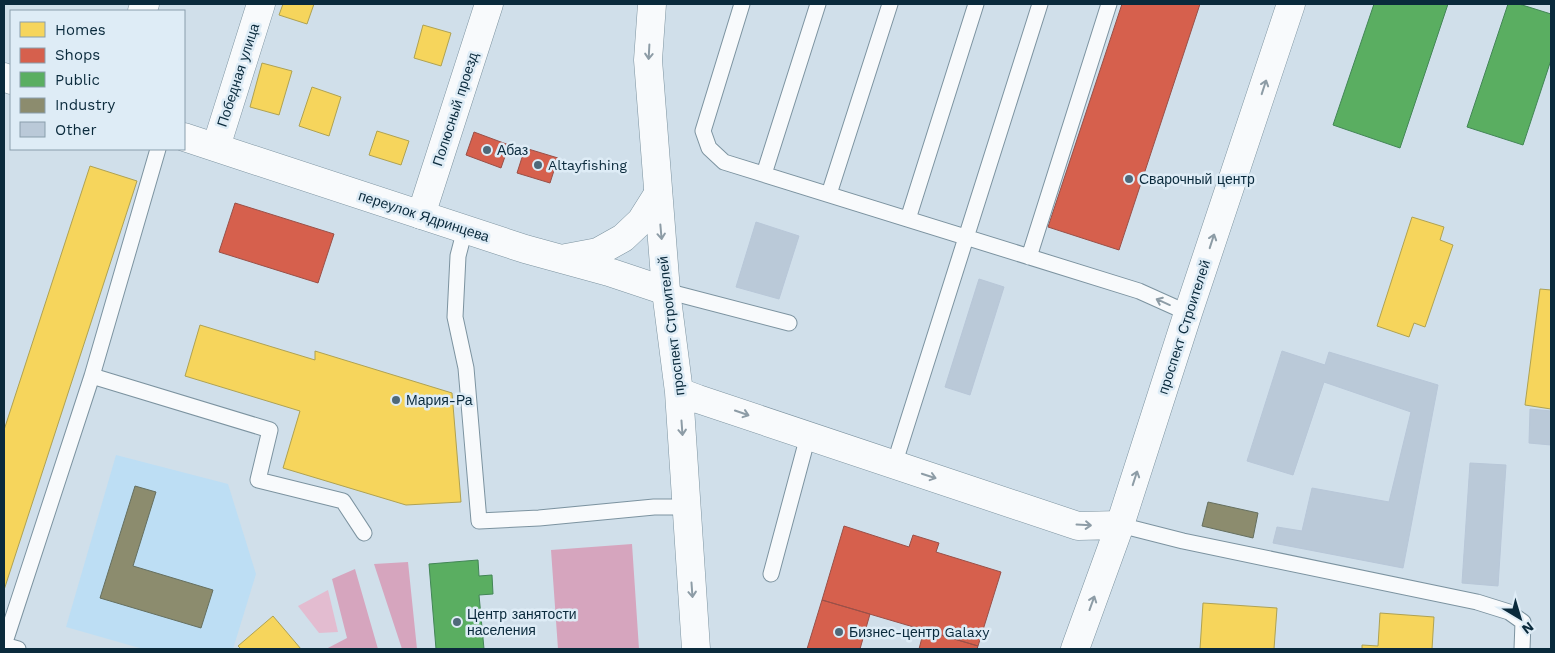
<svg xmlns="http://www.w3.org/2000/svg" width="1555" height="653" viewBox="0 0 1555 653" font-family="'Work Sans',sans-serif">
	<rect width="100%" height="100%" fill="#d0dfea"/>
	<!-- built -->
	<path fill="#bddef4" d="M116,455L228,484L256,574L233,649H143L66,627Z"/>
	<!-- green -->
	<path fill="#e3bcd0" d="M328,590L338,632L319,633L298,606Z"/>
	<!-- forest -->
	<path fill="#d6a5be" d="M632,544L639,649H558L551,550Z
		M408,562L417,649H402L374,564Z
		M355,569L378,649H326L347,638L332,579Z"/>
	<!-- homes -->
	<path fill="#f6d55c" stroke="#afa252" d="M283,4H314L307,24L279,15Z
		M423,25L451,33L441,66L414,58Z
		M262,63L292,71L279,115L250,107Z
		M312,87L341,97L329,136L299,126Z
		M377,131L409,141L401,165L369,155Z
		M90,166L137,181L4,590V430Z
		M1412,217L1444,227L1440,240L1453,245L1425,327L1414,323L1409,337L1377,326Z
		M1540,289L1551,290V409L1525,405Z
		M200,325L315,360V351L452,393L461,502L406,505L283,468L300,411L185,376Z
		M1203,603L1277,608L1274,649H1200Z
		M1380,613L1434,617L1432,649H1362V645L1378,646Z
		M273,616L301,649H241L238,646Z"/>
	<!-- shops -->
	<path fill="#d6604d" stroke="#995048" d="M1122,4H1200L1119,250L1048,227Z
		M474,132L509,145L501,168L466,155Z
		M525,148L558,158L550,183L517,173Z
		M235,203L334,234L318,283L219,252Z
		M844,526L909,547L913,535L939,543L936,552L1001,572L978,646L822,600Z
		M822,600L870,614L860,649H807Z
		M924,630L978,646L977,649H919Z"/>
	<!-- public -->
	<path fill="#5aae61" stroke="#428656" d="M1374,4H1448L1400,148L1333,125Z
		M1508,4H1519L1551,14V60L1523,145L1467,127Z
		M478,560L479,576L492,575L493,594L479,595L484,649H436L429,564Z"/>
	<!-- industry -->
	<path fill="#8c8c6e" stroke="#656f5f" d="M135,486L156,492L133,566L213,590L201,628L100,598Z
		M1208,502L1258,513L1253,538L1202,526Z"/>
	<!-- building -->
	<path fill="#bac9d8" stroke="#b8c7d8" d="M756,222L799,236L779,299L736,287Z
		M979,279L1004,287L970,395L945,387Z
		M1282,351L1325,365L1329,352L1438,385L1403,568L1273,543L1277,527L1302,531L1312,488L1389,502L1411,412L1324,382L1293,475L1247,461Z
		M1530,409L1551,411V445L1529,443Z
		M1470,463L1506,465L1498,586L1462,583Z"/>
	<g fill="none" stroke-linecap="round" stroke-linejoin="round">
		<!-- lane casing -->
		<g stroke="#7c93a0" stroke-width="17">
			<path id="lane" d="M742,4L703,131L709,148L724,162L1139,291L1188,313
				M764,174L818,4
				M829,194L890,4
				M908,219L976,4
				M465,229L458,256L455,317L466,368L479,521L539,518L654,507H687
				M1029,257L1109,4
				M666,291L789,323
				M92,376L270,430L258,480L343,501L364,533
				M894,465L1040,4
				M1120,525L1183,541L1477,602L1509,612L1523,622L1522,649
				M771,574L808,436
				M18,649L4,645L92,376L158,149"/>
		</g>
		<!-- street casing -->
		<g stroke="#7c93a0" stroke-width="29">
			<path id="street" d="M142,11L145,4
				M216,147L261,4
				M421,215L489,4"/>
		</g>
		<!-- secondary casing -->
		<g stroke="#7c93a0" stroke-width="29">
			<path id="secondary" d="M4,77L11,80
				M184,137L525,249L609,272L666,291
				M566,258L598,252L623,238L641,221L658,194"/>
		</g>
		<!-- primary casing -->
		<g stroke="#7c93a0" stroke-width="29">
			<path id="primary" d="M652,4L648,60L666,291L679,392L696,649
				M679,392L698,399L1078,526L1120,525
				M1075,649L1120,525L1188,313L1291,4"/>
		</g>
		<!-- lane -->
		<use href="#lane" stroke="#f8fafc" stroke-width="15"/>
		<!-- street -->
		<use href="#street" stroke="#f8fafc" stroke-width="28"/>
		<!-- secondary -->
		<use href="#secondary" stroke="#f8fafc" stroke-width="28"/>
		<!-- primary -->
		<use href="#primary" stroke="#f8fafc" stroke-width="28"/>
	</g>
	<!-- one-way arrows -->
	<defs><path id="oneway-shaft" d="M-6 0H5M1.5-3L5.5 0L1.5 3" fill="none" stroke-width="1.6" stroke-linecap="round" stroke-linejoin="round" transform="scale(1.25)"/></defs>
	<g stroke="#8d9ca6">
		<use href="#oneway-shaft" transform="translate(649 52) rotate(93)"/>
		<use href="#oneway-shaft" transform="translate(1264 87) rotate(-72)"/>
		<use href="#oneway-shaft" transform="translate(661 232) rotate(85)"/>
		<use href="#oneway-shaft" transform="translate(1212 241) rotate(-72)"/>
		<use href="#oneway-shaft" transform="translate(1163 302) rotate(-156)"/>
		<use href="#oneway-shaft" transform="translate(742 413) rotate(19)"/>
		<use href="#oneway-shaft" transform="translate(682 428) rotate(86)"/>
		<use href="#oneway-shaft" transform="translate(929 476) rotate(18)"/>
		<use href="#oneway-shaft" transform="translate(1135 478) rotate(-72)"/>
		<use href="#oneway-shaft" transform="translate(1084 525) rotate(3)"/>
		<use href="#oneway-shaft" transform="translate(692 590) rotate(86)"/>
		<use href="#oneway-shaft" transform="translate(1092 603) rotate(-70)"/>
	</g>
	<!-- markers -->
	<g fill="#4f6979" stroke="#deecf6" stroke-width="2">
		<circle cx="487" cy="150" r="5"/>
		<circle cx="538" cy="165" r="5"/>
		<circle cx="1129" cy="179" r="5"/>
		<circle cx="396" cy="400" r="5"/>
		<circle cx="457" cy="622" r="5"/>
		<circle cx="839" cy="632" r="5"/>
	</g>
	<g text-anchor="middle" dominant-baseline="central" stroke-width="5" stroke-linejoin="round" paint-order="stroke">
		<!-- street labels -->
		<g font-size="14" fill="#0a2a3c" stroke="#deecf6">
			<text transform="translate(238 75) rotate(-72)">Победная улица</text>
			<text transform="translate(455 109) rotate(-72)">Полюсный проезд</text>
			<text transform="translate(424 216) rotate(18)">переулок Ядринцева</text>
			<text transform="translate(671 326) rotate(-97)">проспект Строителей</text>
			<text transform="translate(1184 327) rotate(-72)">проспект Строителей</text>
		</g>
		<!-- poi labels -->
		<g font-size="14" fill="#0a2a3c" stroke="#deecf6" text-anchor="start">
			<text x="497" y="150">Абаз</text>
			<text x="548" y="165">Altayfishing</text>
			<text x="1139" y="179">Сварочный центр</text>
			<text x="406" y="400">Мария-Ра</text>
			<text x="467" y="614">Центр занятости<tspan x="467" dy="16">населения</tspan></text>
			<text x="849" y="632">Бизнес-центр Galaxy</text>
		</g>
	</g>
	<!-- border -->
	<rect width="1555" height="653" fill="none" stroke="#0a2a3c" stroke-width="10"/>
	<!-- legend -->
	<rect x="10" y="10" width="175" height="140" fill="#deecf6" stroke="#899eac"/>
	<rect x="20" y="22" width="25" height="15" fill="#f6d55c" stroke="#899eac"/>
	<text x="55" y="35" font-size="15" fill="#0a2a3c">Homes</text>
	<rect x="20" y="48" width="25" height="15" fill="#d6604d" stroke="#899eac"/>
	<text x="55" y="60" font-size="15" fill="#0a2a3c">Shops</text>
	<rect x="20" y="72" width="25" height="15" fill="#5aae61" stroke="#899eac"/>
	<text x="55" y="85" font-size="15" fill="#0a2a3c">Public</text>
	<rect x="20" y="98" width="25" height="15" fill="#8c8c6e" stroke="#899eac"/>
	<text x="55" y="110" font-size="15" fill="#0a2a3c">Industry</text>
	<rect x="20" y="122" width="25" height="15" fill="#bac9d8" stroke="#899eac"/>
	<text x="55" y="135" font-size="15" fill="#0a2a3c">Other</text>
	<!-- north arrow -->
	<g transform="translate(1520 618) rotate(142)" stroke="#deecf6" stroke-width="4" paint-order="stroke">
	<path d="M0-4L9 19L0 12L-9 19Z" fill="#0a2a3c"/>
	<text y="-8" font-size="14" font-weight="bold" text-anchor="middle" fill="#0a2a3c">N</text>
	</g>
</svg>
